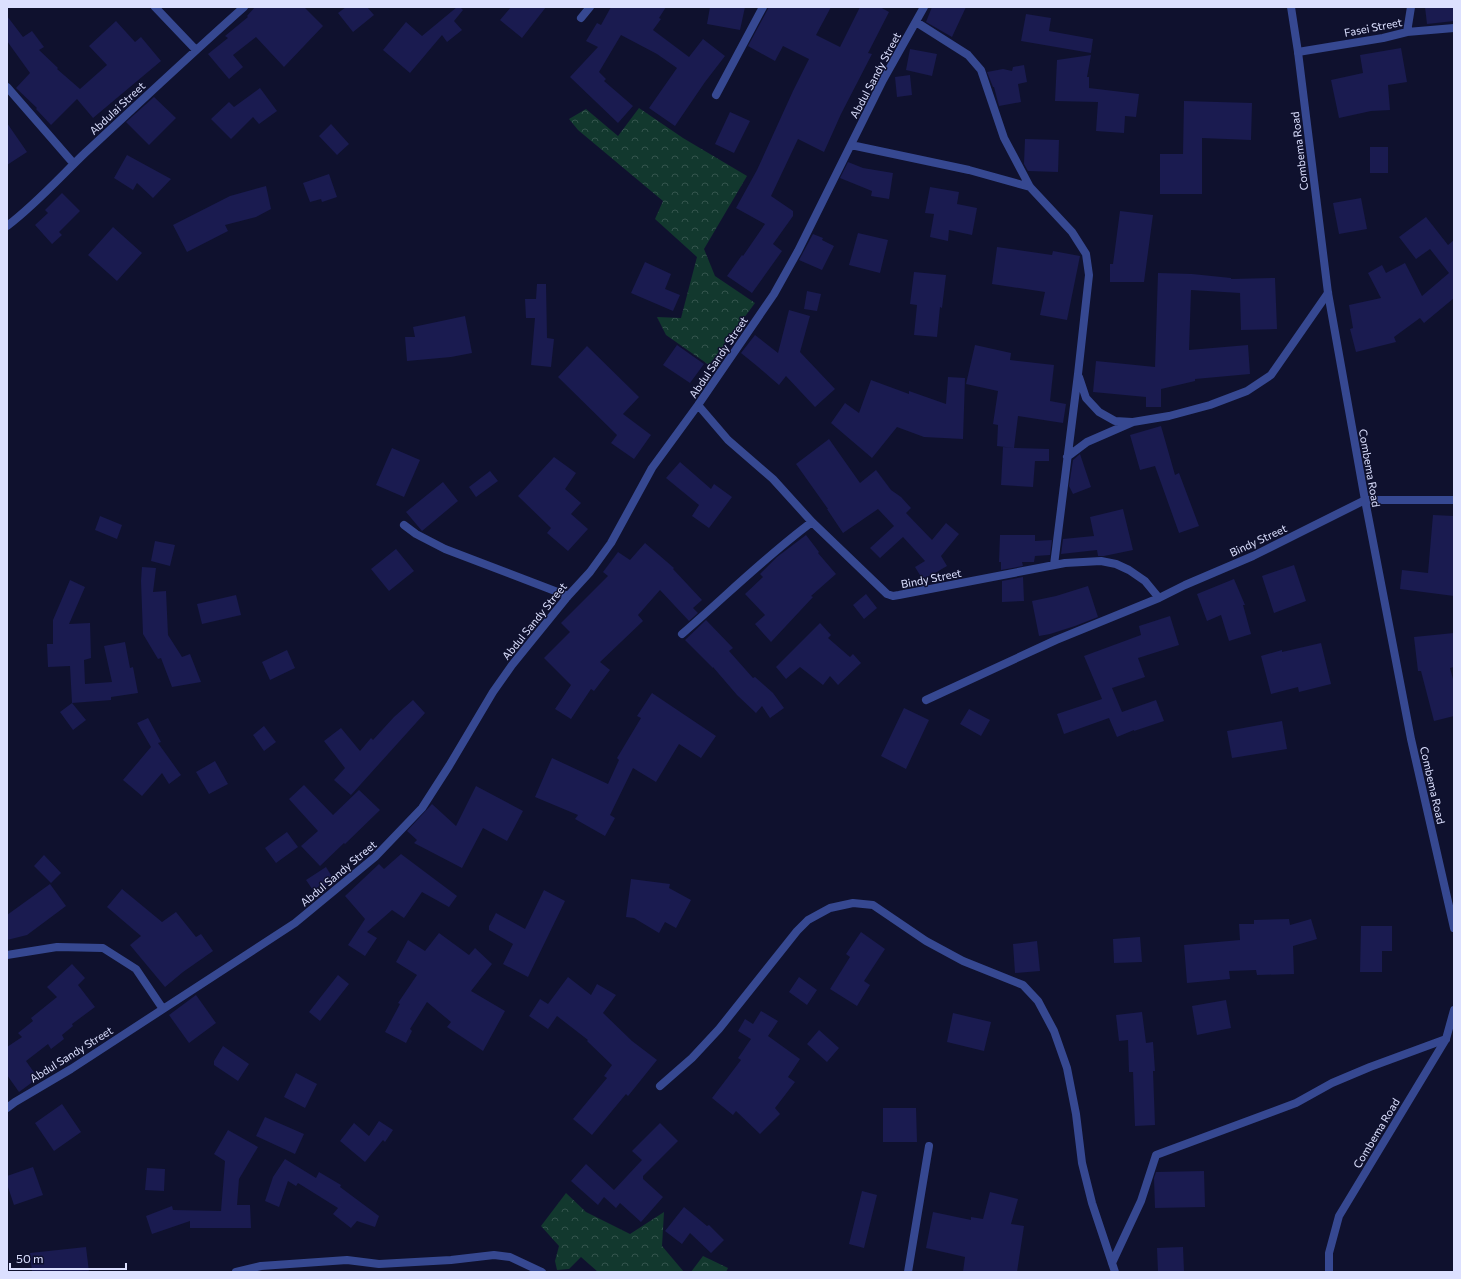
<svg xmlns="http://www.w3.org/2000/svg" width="1461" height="1279" viewBox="0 0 1461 1279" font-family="Commissioner,sans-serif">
	<defs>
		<pattern id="forest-crowns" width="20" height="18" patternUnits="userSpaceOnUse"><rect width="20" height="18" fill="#12382e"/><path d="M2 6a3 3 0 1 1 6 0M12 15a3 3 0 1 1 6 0" fill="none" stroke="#34544d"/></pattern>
	</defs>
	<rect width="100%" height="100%" fill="#0f112e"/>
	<!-- forest -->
	<path fill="url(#forest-crowns)" d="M639,108L683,138L747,176L704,249L715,276L755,303L709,365L666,335L657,317L681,318L697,257L655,219L663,201L578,130L569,119L586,109L618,136Z
		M566,1193L586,1212L630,1234L664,1212L662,1246L684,1272H598L581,1257L569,1269L557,1270L555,1261L559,1246L541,1226Z
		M703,1256L728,1268L726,1272H691Z"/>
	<!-- building -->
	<path fill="#1a1b50" d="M255,7H304L323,26L284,67L256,37L233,55L243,67L229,79L208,54L228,38L225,36L248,17L247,16Z
		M346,7H367L374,15L353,32L338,13Z
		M457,7H460L463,10L454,21L462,30L447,42L442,35L410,73L383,50L406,22L422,36Z
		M511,7H546L522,38L500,20Z
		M611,7H666L659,18L661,19L653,30L689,57L703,39L725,56L705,82L675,126L649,108L677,68L657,54L621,35L599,72L606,79L604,81L633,106L618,123L570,77L598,47L586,41L597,23L601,25Z
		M710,7H745L740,30L707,24Z
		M769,7H831L816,35L840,47L860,7H880L889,12L868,53L872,54L841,114L824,152L798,139L771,196L793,211V216L773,244L782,251L752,293L727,276L742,255L743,256L765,224L736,208L757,170L793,91L809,59L783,46L775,61L748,46Z
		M932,7H966L952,37L926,22Z
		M1425,7H1454V21L1427,24Z
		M1026,14L1051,18L1049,31L1093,39L1091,53L1021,41Z
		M7,16L23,37L32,31L44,47L39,50L58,68L57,69L80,89L107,65L89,46L116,21L135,42L141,37L161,61L93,118L77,99L51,125L36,109L37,108L16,88L30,73L7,41Z
		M1401,48L1407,82L1388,85L1390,110L1371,111L1339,118L1331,80L1363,73L1360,55Z
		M910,49L937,54L932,76L906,70Z
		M1091,55L1087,77H1089V88L1139,94L1136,117L1125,116L1124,133L1096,131L1098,102L1055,101L1057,60Z
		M1024,65L1027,82L1018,84L1021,102L999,106L994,87H993L987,72L1003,69L1012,71L1013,67Z
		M910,75L912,95L897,97L895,77Z
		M260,88L277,111L259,124L253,117L231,139L211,119L229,102L234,107Z
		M154,97L176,118L149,145L126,122Z
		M1184,101L1252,103L1251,140L1202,138V194H1160V154H1183Z
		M730,112L750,121L734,153L715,144Z
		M7,123L27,152L7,165Z
		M331,124L349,144L337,155L319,136Z
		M1025,139L1059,140L1058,172L1028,171L1024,164Z
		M1370,147H1388V173H1370Z
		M127,155L171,179L153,198L137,183L133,190L114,178Z
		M848,162L863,168L893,173L889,199L871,196L872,191L840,178Z
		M329,174L337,197L322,202L321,199L310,202L303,183Z
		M266,186L271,209L256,217L225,225L228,231L187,252L173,225L230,196Z
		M930,187L959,192L957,204L977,208L972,235L949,230L948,241L930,237L934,214L925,213Z
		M62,193L80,211L59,232L62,235L52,244L35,225L48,213L45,210Z
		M1361,198L1367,229L1339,234L1333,203Z
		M1120,211L1153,215L1144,282H1110V264H1113Z
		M1426,217L1448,245L1454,240V298L1424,323L1420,318L1394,337L1396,342L1356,352L1350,329L1353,328L1349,305L1381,298L1368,273L1382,265L1386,273L1405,263L1422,296L1449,273L1430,249L1416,259L1399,237Z
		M113,227L142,253L117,281L88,255Z
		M858,233L888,240L880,273L849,265Z
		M813,234L823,238L822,240L834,246L822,270L799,260Z
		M997,247L1052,255L1053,251L1080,256L1067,320L1040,315L1045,292L992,284Z
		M645,262L671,274L665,289L680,295L673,311L631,293Z
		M914,272L946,275L942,308L940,307L937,337L914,335L917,305L910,304Z
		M1158,273L1192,274L1231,278V279L1275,278L1277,329L1241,330L1240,293L1191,290L1189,350L1248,345L1250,374L1195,379V381L1161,389V407H1146V397L1093,392L1096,361L1155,367Z
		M537,284H546L547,338L554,339L551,367L531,365L535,318H526L525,299H536Z
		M807,291L821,294L817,311L804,309Z
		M789,310L810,316L800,352L835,389L815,407L786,376L779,385L757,366L741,353L755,335L778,353Z
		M465,316L472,353L451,357L407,361L405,337H415L413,327Z
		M677,345L704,364L690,383L663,365Z
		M975,345L1011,353L1010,360L1054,365L1050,401L1066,404L1063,423L1018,416L1014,448L1049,449V461H1035L1033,487L1001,485L1003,447L1014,448L997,446L998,425L993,424L998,391L966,384Z
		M587,346L639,397L623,414L651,435L634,459L611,443L617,435L558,377Z
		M948,377L965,378L963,439L924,437L897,427L872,458L831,423L845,403L859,413L871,380L909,394V391L946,404Z
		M1161,426L1175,475L1179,473L1199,526L1179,533L1155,466L1140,470L1130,435Z
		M829,439L860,483L876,470L891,490L901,497L911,508L906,513L932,540L946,523L959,534L941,556L947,566L923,580L915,567L925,561L903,537L880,558L870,548L894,526L878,509L843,533L827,509H828L796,464Z
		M392,448L420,460L404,497L376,485Z
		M1080,454L1091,487L1073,494L1069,486L1073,460Z
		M554,457L576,473L565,489L581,503L571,514L588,529L568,551L547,533L551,528L518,496Z
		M680,462L711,489L714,484L732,497L709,528L692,516L699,505L666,478Z
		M490,471L498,481L476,497L469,487Z
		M443,482L458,501L422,531L406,512Z
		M1123,509L1133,550L1104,556H1098L1097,550L1061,554L1063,539L1094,536L1090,517Z
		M1433,515L1454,516V596L1400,589L1402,570L1428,573Z
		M100,516L122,525L117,539L95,530Z
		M806,535L819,552L818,553L836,574L811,596L813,597L771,642L755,624L765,615L745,594L763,577L760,574L777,557Z
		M1000,535H1035V541L1052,540L1050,555L1035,556L1034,562H1022L1023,566L1001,570V562H999Z
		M155,541L175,545L170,566L151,561Z
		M645,543L674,568L673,569L702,600L693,608L698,613L689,621L660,590L638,615L643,621L600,662L610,670L594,691L591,689L571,719L555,709L571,685L544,658L570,632L561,623L608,576L603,572L618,552L630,560Z
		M396,549L414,571L389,591L371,569Z
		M1294,565L1306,601L1274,613L1262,576Z
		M142,567L156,568L153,592L166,591L168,635L182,657L190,654L201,682L172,687L161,658L158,659L143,634L141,581Z
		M1023,577L1024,601L1002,602V581Z
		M1234,579L1245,605H1243L1251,634L1229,641L1221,615L1207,621L1197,594Z
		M70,580L85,587L69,624L90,623L91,658L84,660L85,684L112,682L104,646L125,642L130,668L133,667L138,693L111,697V700L72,703L70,666L48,667L47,644H53V620Z
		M1088,586L1098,617L1075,626L1050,634L1039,636L1032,601L1056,596Z
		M866,594L877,608L864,619L853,605Z
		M236,595L241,615L202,624L197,604Z
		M1170,616L1179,645L1138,658L1145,677L1112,688L1122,712L1156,700L1164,721L1134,731V730L1117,737L1109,718L1064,734L1057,714L1102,699L1084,656L1141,635L1139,626Z
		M706,620L733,648L729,651L753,678L755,677L773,693L784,708L770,718L762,706L756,713L737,695L713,667V668L685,640Z
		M820,623L831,635L828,638L850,657L853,654L861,663L838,685L830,676L823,685L800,667L786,679L776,667Z
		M1454,633V667L1450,668L1454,683V716L1434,721L1421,671H1418L1414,637Z
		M1321,643L1331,684L1299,692L1298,687L1271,694L1261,656L1282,650V652Z
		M287,650L295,668L270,680L262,662Z
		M652,693L716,736L701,758L679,744L656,782L633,768L610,815L615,818L605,836L575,819L578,815L535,797L552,758L608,784L619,760L617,758L641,718L637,716Z
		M413,700L425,713L351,795L334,780L345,768L324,741L341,728L360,751L371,738L373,740L394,717Z
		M72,703L86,720L73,730L60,712Z
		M904,708L929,720L906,769L881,756Z
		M969,709L990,720L981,736L960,724Z
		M148,718L161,742L158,743L181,775L169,784L162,773L142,796L123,780L151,747L137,723Z
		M1282,721L1287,749L1232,758L1227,731Z
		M264,726L276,742L264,751L253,735Z
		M215,761L228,784L209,794L196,772Z
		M304,785L333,815L359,790L380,810L345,844L344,843L320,866L301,846L318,831L289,799Z
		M476,786L523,811L507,841L483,828L462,868L414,843L417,840L407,831L432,804L456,826Z
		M287,832L298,847L276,863L265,848Z
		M401,854L457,896L449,907L422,892L404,918L392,910L367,932L377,938L365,956L348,945L365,919L345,896L379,864L384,869Z
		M44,855L61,873L51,883L34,866Z
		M326,867L334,880L315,893L306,880Z
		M631,879L670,884L669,888L691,900L676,928L665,922L659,933L634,918L626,917Z
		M50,884L66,906L27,935L7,940V915Z
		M122,889L162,922L176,912L196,937L201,934L213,951L183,972L165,987L130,945L141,936L107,907Z
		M544,890L565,901L528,977L503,964L513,944L489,930V926L496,913L525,929Z
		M1289,919L1290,925L1311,919L1317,939L1293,946L1294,974L1257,975L1256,970L1229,971L1230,979L1187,983L1184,945L1240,940L1239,924H1254V920Z
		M1361,926H1392V951H1382V972H1360Z
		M861,932L885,949L864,981L870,985L857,1006L830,989L850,957L846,954Z
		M439,933L469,955L475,948L492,964L471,991L505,1011L483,1051L447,1027L451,1022L427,1002L410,1029L412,1031L406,1043L385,1032L400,1004L398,1003L417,975L396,962L408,940L425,951Z
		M1140,937L1142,962L1114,963L1113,939Z
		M1037,941L1040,971L1015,973L1013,944Z
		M72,964L85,978L78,985L95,1007L72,1024L73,1026L62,1035L64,1039L51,1049L48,1044L26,1061L38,1078L19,1092L7,1075V1047L22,1037L18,1033L33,1021L31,1018L57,997L47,987Z
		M338,975L349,984L320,1021L309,1012Z
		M568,977L591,995L597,984L616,995L603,1013L632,1041L657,1060L628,1096L626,1094L592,1135L573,1119L607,1078L604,1076L612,1065L587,1041L588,1040L557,1016L548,1029L529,1016L540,999L548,1004Z
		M799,977L817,990L807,1005L789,992Z
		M196,995L216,1023L189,1043L169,1015Z
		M1226,1000L1231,1028L1197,1035L1192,1006Z
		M761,1011L778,1021L768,1036L800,1059L788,1077L795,1082L775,1108L780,1114L760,1134L736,1111L733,1115L712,1098L741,1060L738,1058L751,1039L738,1031L745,1019L753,1024Z
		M1142,1012L1146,1043L1153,1042L1155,1071H1153L1155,1125L1135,1126L1133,1072H1129L1128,1040L1119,1041L1116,1015Z
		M953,1013L991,1022L984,1051L947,1042Z
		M819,1030L839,1048L827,1062L807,1044Z
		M223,1046L249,1064L238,1081L214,1065V1061Z
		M296,1073L317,1084L305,1108L284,1097Z
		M62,1104L81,1132L54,1151L35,1123Z
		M883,1108H916L917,1142H883Z
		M265,1117L304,1134L295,1154L256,1136Z
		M379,1121L393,1130L385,1142L383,1140L365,1162L340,1141L354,1123L369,1136Z
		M660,1123L678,1141L643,1176V1179L663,1197L641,1222L620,1203L616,1208L604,1197L598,1205L571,1181L586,1164L614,1190L642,1160L632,1151Z
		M228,1130L258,1147L239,1179L237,1205H250L251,1228H190V1221L152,1234L146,1216L172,1206L173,1210L221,1211L225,1161L214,1154Z
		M285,1159L316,1178L319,1172L341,1185L340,1187L379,1216L375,1227L357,1221L351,1228L333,1214L338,1208L298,1183L296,1186L288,1181L279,1207L265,1201L273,1177Z
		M33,1167L43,1195L14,1205L7,1184V1176Z
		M147,1168L165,1169L164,1191L145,1190Z
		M1204,1171L1205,1207L1155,1208L1154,1178L1156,1172Z
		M862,1191L877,1195L864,1248L849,1244Z
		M990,1192L1018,1199L1011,1224L1024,1226L1017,1272H963L965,1257L926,1248L933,1212L971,1220V1217L983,1219Z
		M684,1207L707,1226L709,1225L724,1240L711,1253L690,1233L682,1244L665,1231Z
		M86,1247L89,1272H32L30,1253Z
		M1183,1247L1184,1272H1158L1157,1248Z"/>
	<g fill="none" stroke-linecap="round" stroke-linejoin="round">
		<!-- minor -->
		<path stroke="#364891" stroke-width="8" d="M155,7L196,50
			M581,18L590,7
			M916,22L968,55L981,70L1004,138L1030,187L1072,232L1086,254L1089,275L1078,374L1054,565
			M1407,32L1411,7
			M1298,52L1383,38L1407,32L1454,28
			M7,87L74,164
			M716,95L763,7
			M851,145L969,170L1030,187
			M7,226C36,204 59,178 85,153C138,104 190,55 244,7
			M1079,377L1086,398L1099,412L1115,421L1132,422
			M698,405L728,440L773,479L812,522L887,594L893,596L899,595L1065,563L1101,561L1116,564L1129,570L1145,581L1159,598
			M1067,457L1087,442L1133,422L1169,416L1210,405L1247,391L1271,375L1328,293
			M404,525L416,534L445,549L568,596
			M682,634C725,597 766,556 812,522
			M926,700L1056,640L1159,598L1185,585L1253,556L1365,500H1454
			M7,955L57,947L103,948L136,969L163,1009
			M660,1086L692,1058L719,1029L797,931L808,920L830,908L853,903L873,905L926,941L963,961L1023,985L1038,1001L1054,1031L1067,1068L1076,1114L1082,1163L1092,1203L1115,1272
			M7,1108L15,1102L71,1069L295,923L375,857L422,808L449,766L493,692L512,665L568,596L590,572L611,543L652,468L698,405L774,294L798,251L883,80L924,7
			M1112,1263L1141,1201L1156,1155L1296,1103L1332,1083L1370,1067L1446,1039
			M236,1272L261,1266L347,1260L379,1264L451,1260L494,1255L510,1257L542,1272
			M908,1272L929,1146"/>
		<!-- tertiary -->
		<path stroke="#364891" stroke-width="8" d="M1291,7L1298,52L1328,293L1365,500L1411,739L1454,928
			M1329,1272V1253L1339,1216L1446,1039L1454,1010"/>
	</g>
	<g text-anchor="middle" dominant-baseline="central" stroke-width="3" stroke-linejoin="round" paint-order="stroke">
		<!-- street labels -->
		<g font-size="11" fill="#dce0ff" stroke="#0f112e">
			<text transform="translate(1373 27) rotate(-11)">Fasei Street</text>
			<text transform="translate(875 75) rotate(-62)">Abdul Sandy Street</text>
			<text transform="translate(117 108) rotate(-43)">Abdulai Street</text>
			<text transform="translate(1299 151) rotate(-97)">Combema Road</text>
			<text transform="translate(718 357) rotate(-56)">Abdul Sandy Street</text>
			<text transform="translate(1370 468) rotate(80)">Combema Road</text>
			<text transform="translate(1258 540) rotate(-25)">Bindy Street</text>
			<text transform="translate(931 578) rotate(-11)">Bindy Street</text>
			<text transform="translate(534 621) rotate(-51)">Abdul Sandy Street</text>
			<text transform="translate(1433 785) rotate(77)">Combema Road</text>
			<text transform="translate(338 873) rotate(-40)">Abdul Sandy Street</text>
			<text transform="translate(71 1054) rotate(-32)">Abdul Sandy Street</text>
			<text transform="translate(1376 1133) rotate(-59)">Combema Road</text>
		</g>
	</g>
	<!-- border -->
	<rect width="1461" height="1279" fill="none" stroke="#dce0ff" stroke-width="16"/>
	<!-- scale -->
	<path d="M10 1263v6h116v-6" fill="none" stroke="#dce0ff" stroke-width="2"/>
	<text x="16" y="1263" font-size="12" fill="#dce0ff" stroke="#0f112e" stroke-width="3" paint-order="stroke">50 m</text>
</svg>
